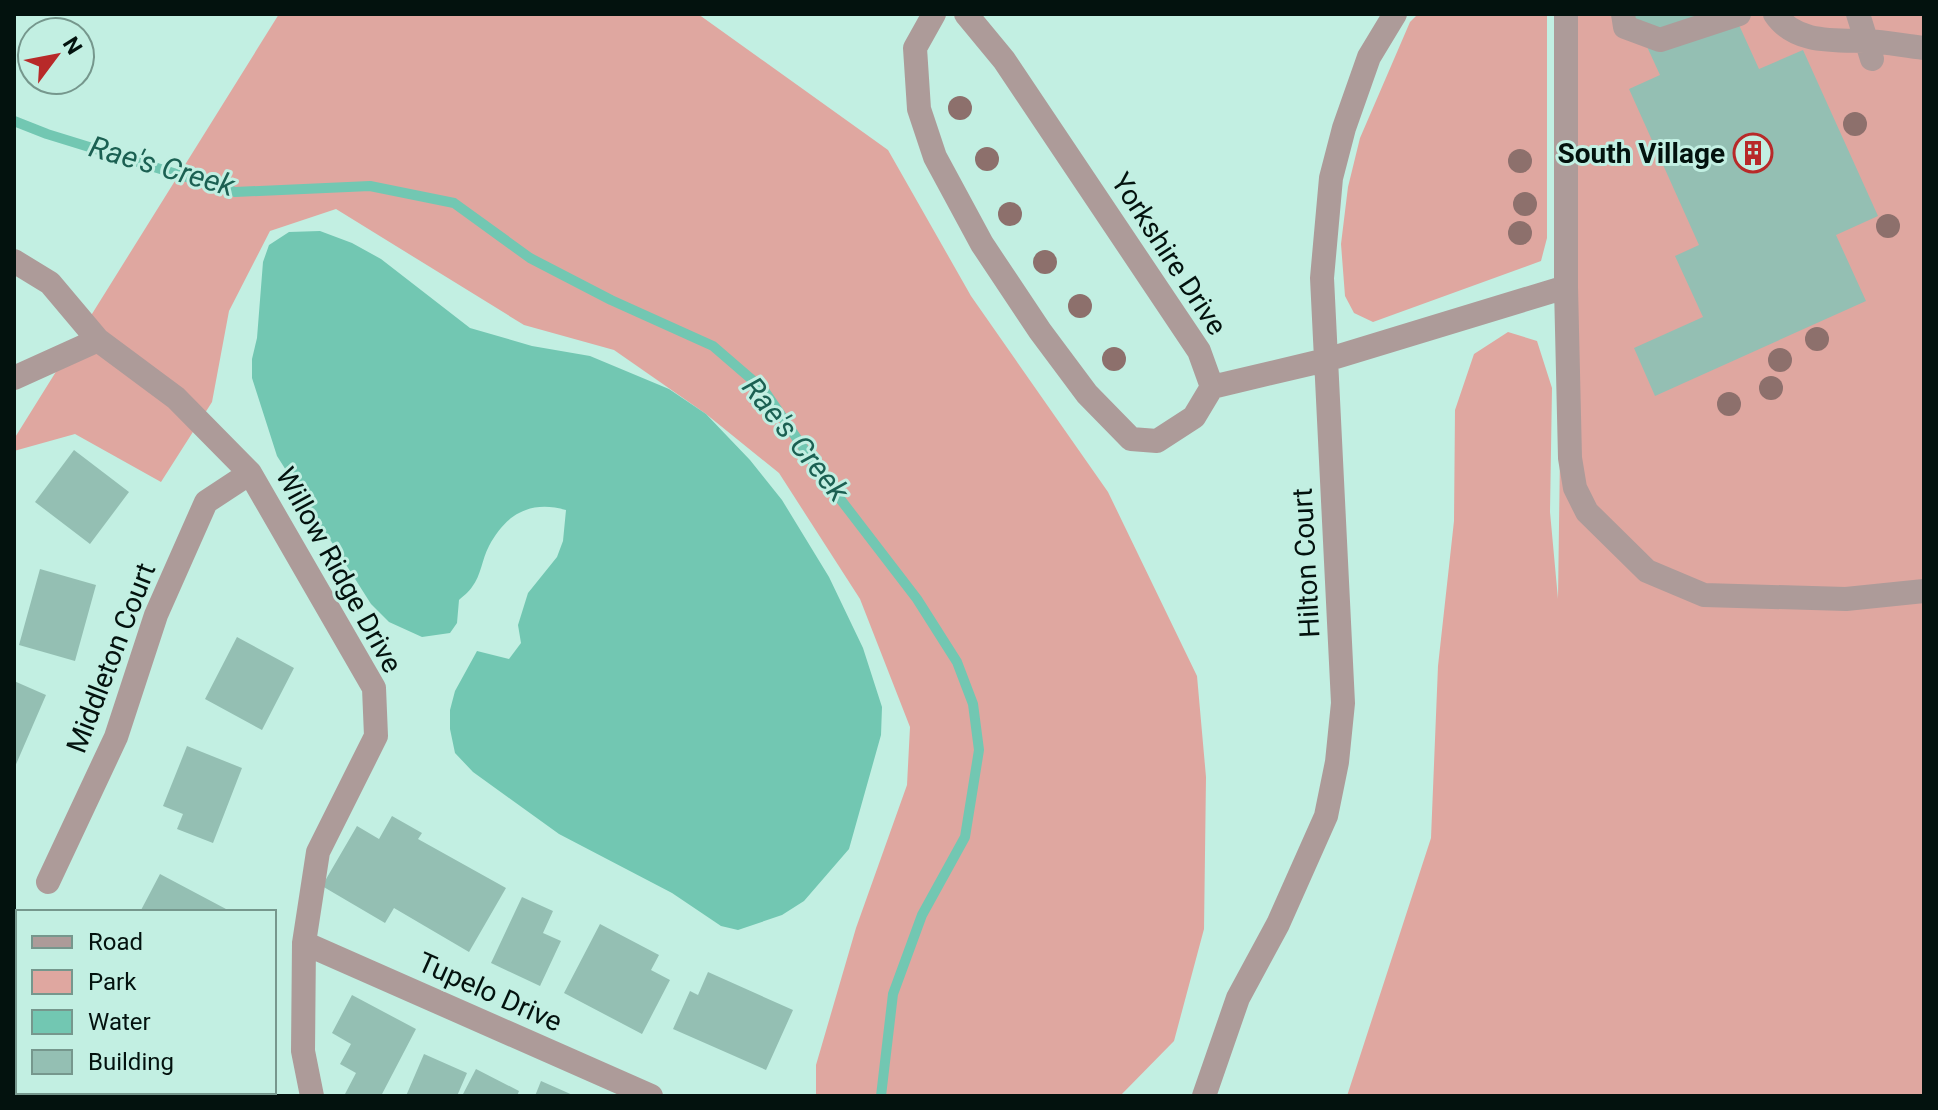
<svg xmlns="http://www.w3.org/2000/svg" width="1938" height="1110" viewBox="0 0 1938 1110" font-family="Roboto,sans-serif">
	<rect width="100%" height="100%" fill="#c2efe2"/>
	<!-- green -->
	<path fill="#dfa7a0" d="M279,14H698L888,150L971,296L1108,492L1197,676L1206,777L1204,929L1174,1041L1120,1096H816V1065L856,928L907,785L910,727L860,599L779,473L706,414L614,350L524,325L336,209L270,231L229,311L212,402L161,482L75,434L14,451V439Z
		M1418,14H1547V238L1541,261L1373,322L1354,313L1345,296L1341,244L1348,187L1360,138L1410,22Z
		M1566,14H1924V1096H1347L1431,838L1438,666L1454,521L1455,410L1474,354L1508,332L1537,341L1552,388L1550,512L1558,599Z"/>
	<!-- water -->
	<path fill="#72c7b2" d="M320,231L352,243L381,259L470,328L532,346L590,356L669,389L706,414L750,460L782,500L829,577L863,648L882,707L881,735L849,849L804,901L782,915L738,930L721,926L672,893L559,834L473,772L455,753L450,729V710L455,691L477,651L509,659L521,643L518,625L528,593L557,557L563,541L566,510C530,500 506,514 489,546C482,559 481,576 472,587C469,592 463,596 459,600L457,623L450,633L422,637L389,622L371,604L277,456L252,378V359L257,338L263,262L269,245L289,232Z"/>
	<g fill="none" stroke-linecap="round" stroke-linejoin="round">
		<!-- stream -->
		<path stroke="#72c7b2" stroke-width="10" d="M14,121L47,134L235,192L370,186L454,203L530,258L611,300L713,346L764,390L821,474L917,599L957,662L973,704L979,750L965,837L922,915L893,994L881,1096"/>
	</g>
	<!-- building -->
	<path fill="#94bfb3" d="M1632,14H1734L1759,69L1803,50L1878,216L1836,235L1866,301L1655,396L1634,348L1703,317L1675,256L1699,245L1629,89L1660,75Z
		M74,450L129,492L90,544L35,502Z
		M40,569L96,585L75,661L19,645Z
		M237,637L294,668L262,730L205,699Z
		M14,681L46,695L14,769Z
		M187,746L242,768L213,843L177,829L183,814L163,806Z
		M392,816L422,833L418,839L506,888L469,952L394,908L385,923L322,886L357,826L379,839Z
		M160,874L226,909L225,912H140Z
		M522,897L553,911L543,933L561,941L540,986L491,963Z
		M600,924L659,955L651,970L670,980L642,1034L564,993Z
		M708,972L793,1010L766,1070L673,1029L690,991L698,995Z
		M14,976L18,977V1072L14,1070Z
		M352,995L416,1029L381,1096L345,1094L356,1073L340,1064L351,1044L332,1033Z
		M424,1054L467,1073L457,1096H406Z
		M476,1069L519,1091L517,1096H462Z
		M541,1081L575,1096H535Z"/>
	<g fill="none" stroke-linecap="round" stroke-linejoin="round">
		<!-- minor -->
		<path stroke="#ad9b99" stroke-width="24" d="M934,14L915,48L919,109L935,157L982,244L1040,331L1087,394L1131,439L1157,441L1194,417L1212,387
			M966,14L1004,60L1199,351L1212,387L1326,360L1566,287
			M1566,14V287L1570,458L1575,488L1587,512L1647,571L1704,595L1846,599L1924,591
			M1623,14L1625,27L1660,40L1739,14
			M1775,14C1795,44 1835,40 1867,41C1886,42 1905,46 1924,48
			M1858,14L1872,59
			M14,261L50,283L98,340L176,398L250,473L374,688L376,736L318,852L304,943L303,1051L312,1096
			M14,378L98,340
			M48,882L116,737L156,615L206,502L250,473
			M304,943L651,1096
			M1204,1096L1238,998L1278,924L1326,816L1337,762L1343,703L1322,278L1331,178L1344,128L1369,57L1395,14"/>
	</g>
	<!-- trees -->
	<g fill="#8d706c">
		<circle cx="960" cy="108" r="12"/>
		<circle cx="1855" cy="124" r="12"/>
		<circle cx="987" cy="159" r="12"/>
		<circle cx="1520" cy="161" r="12"/>
		<circle cx="1525" cy="204" r="12"/>
		<circle cx="1010" cy="214" r="12"/>
		<circle cx="1888" cy="226" r="12"/>
		<circle cx="1520" cy="233" r="12"/>
		<circle cx="1045" cy="262" r="12"/>
		<circle cx="1080" cy="306" r="12"/>
		<circle cx="1817" cy="339" r="12"/>
		<circle cx="1114" cy="359" r="12"/>
		<circle cx="1780" cy="360" r="12"/>
		<circle cx="1771" cy="388" r="12"/>
		<circle cx="1729" cy="404" r="12"/>
	</g>
	<!-- icons -->
	<defs>
		<g id="building-ring" transform="scale(2)"><circle r="9.5" fill="#c2efe2" stroke="#b82929" stroke-width="1.5"/><path d="M-4-6H4V6H1V3H-1V6H-4ZM-2.5-4.3h1.7v1.8h-1.7ZM.8-4.3h1.7v1.8H.8ZM-2.5-1h1.7V.8h-1.7ZM.8-1h1.7V.8H.8Z" fill="#b82929"/></g>
	</defs>
	<g fill-rule="evenodd">
		<use href="#building-ring" x="1753" y="153"/>
	</g>
	<g text-anchor="middle" dominant-baseline="central" stroke-width="6" stroke-linejoin="round" paint-order="stroke">
		<!-- poi labels -->
		<g font-size="28" font-weight="bold" fill="#03120e" stroke="#c2efe2" text-anchor="end">
			<text x="1725" y="153">South Village</text>
		</g>
		<!-- street labels -->
		<g font-size="28" fill="#03120e" stroke="#c2efe2">
			<text transform="translate(1169 254) rotate(57)">Yorkshire Drive</text>
			<text transform="translate(1306 563) rotate(-93)">Hilton Court</text>
			<text transform="translate(339 570) rotate(61)">Willow Ridge Drive</text>
			<text transform="translate(111 658) rotate(-69)">Middleton Court</text>
			<text transform="translate(490 992) rotate(24)">Tupelo Drive</text>
		</g>
		<!-- water labels -->
		<g font-size="30" font-style="italic" fill="#1b6052" stroke="#c2efe2">
			<text transform="translate(162 166) rotate(16)">Rae's Creek</text>
			<text transform="translate(796 439) rotate(51)">Rae's Creek</text>
		</g>
	</g>
	<!-- border -->
	<rect width="1938" height="1110" fill="none" stroke="#03120e" stroke-width="32"/>
	<!-- legend -->
	<rect x="16" y="910" width="260" height="184" fill="#c2efe2" stroke="#76978d" stroke-width="2"/>
	<rect x="32" y="936" width="40" height="12" fill="#ad9b99" stroke="#76978d" stroke-width="2"/>
	<text x="88" y="950" font-size="24" fill="#03120e">Road</text>
	<rect x="32" y="970" width="40" height="24" fill="#dfa7a0" stroke="#76978d" stroke-width="2"/>
	<text x="88" y="990" font-size="24" fill="#03120e">Park</text>
	<rect x="32" y="1010" width="40" height="24" fill="#72c7b2" stroke="#76978d" stroke-width="2"/>
	<text x="88" y="1030" font-size="24" fill="#03120e">Water</text>
	<rect x="32" y="1050" width="40" height="24" fill="#94bfb3" stroke="#76978d" stroke-width="2"/>
	<text x="88" y="1070" font-size="24" fill="#03120e">Building</text>
	<!-- north arrow -->
	<g transform="translate(56 56) rotate(58)"><circle r="38" fill="#c2efe2" stroke="#76978d" stroke-width="2"/>
	<path d="M0-6L14 30L0 20L-14 30Z" fill="#b82929"/>
	<text y="-12" font-size="22" font-weight="bold" text-anchor="middle" fill="#03120e">N</text>
	</g>
</svg>
